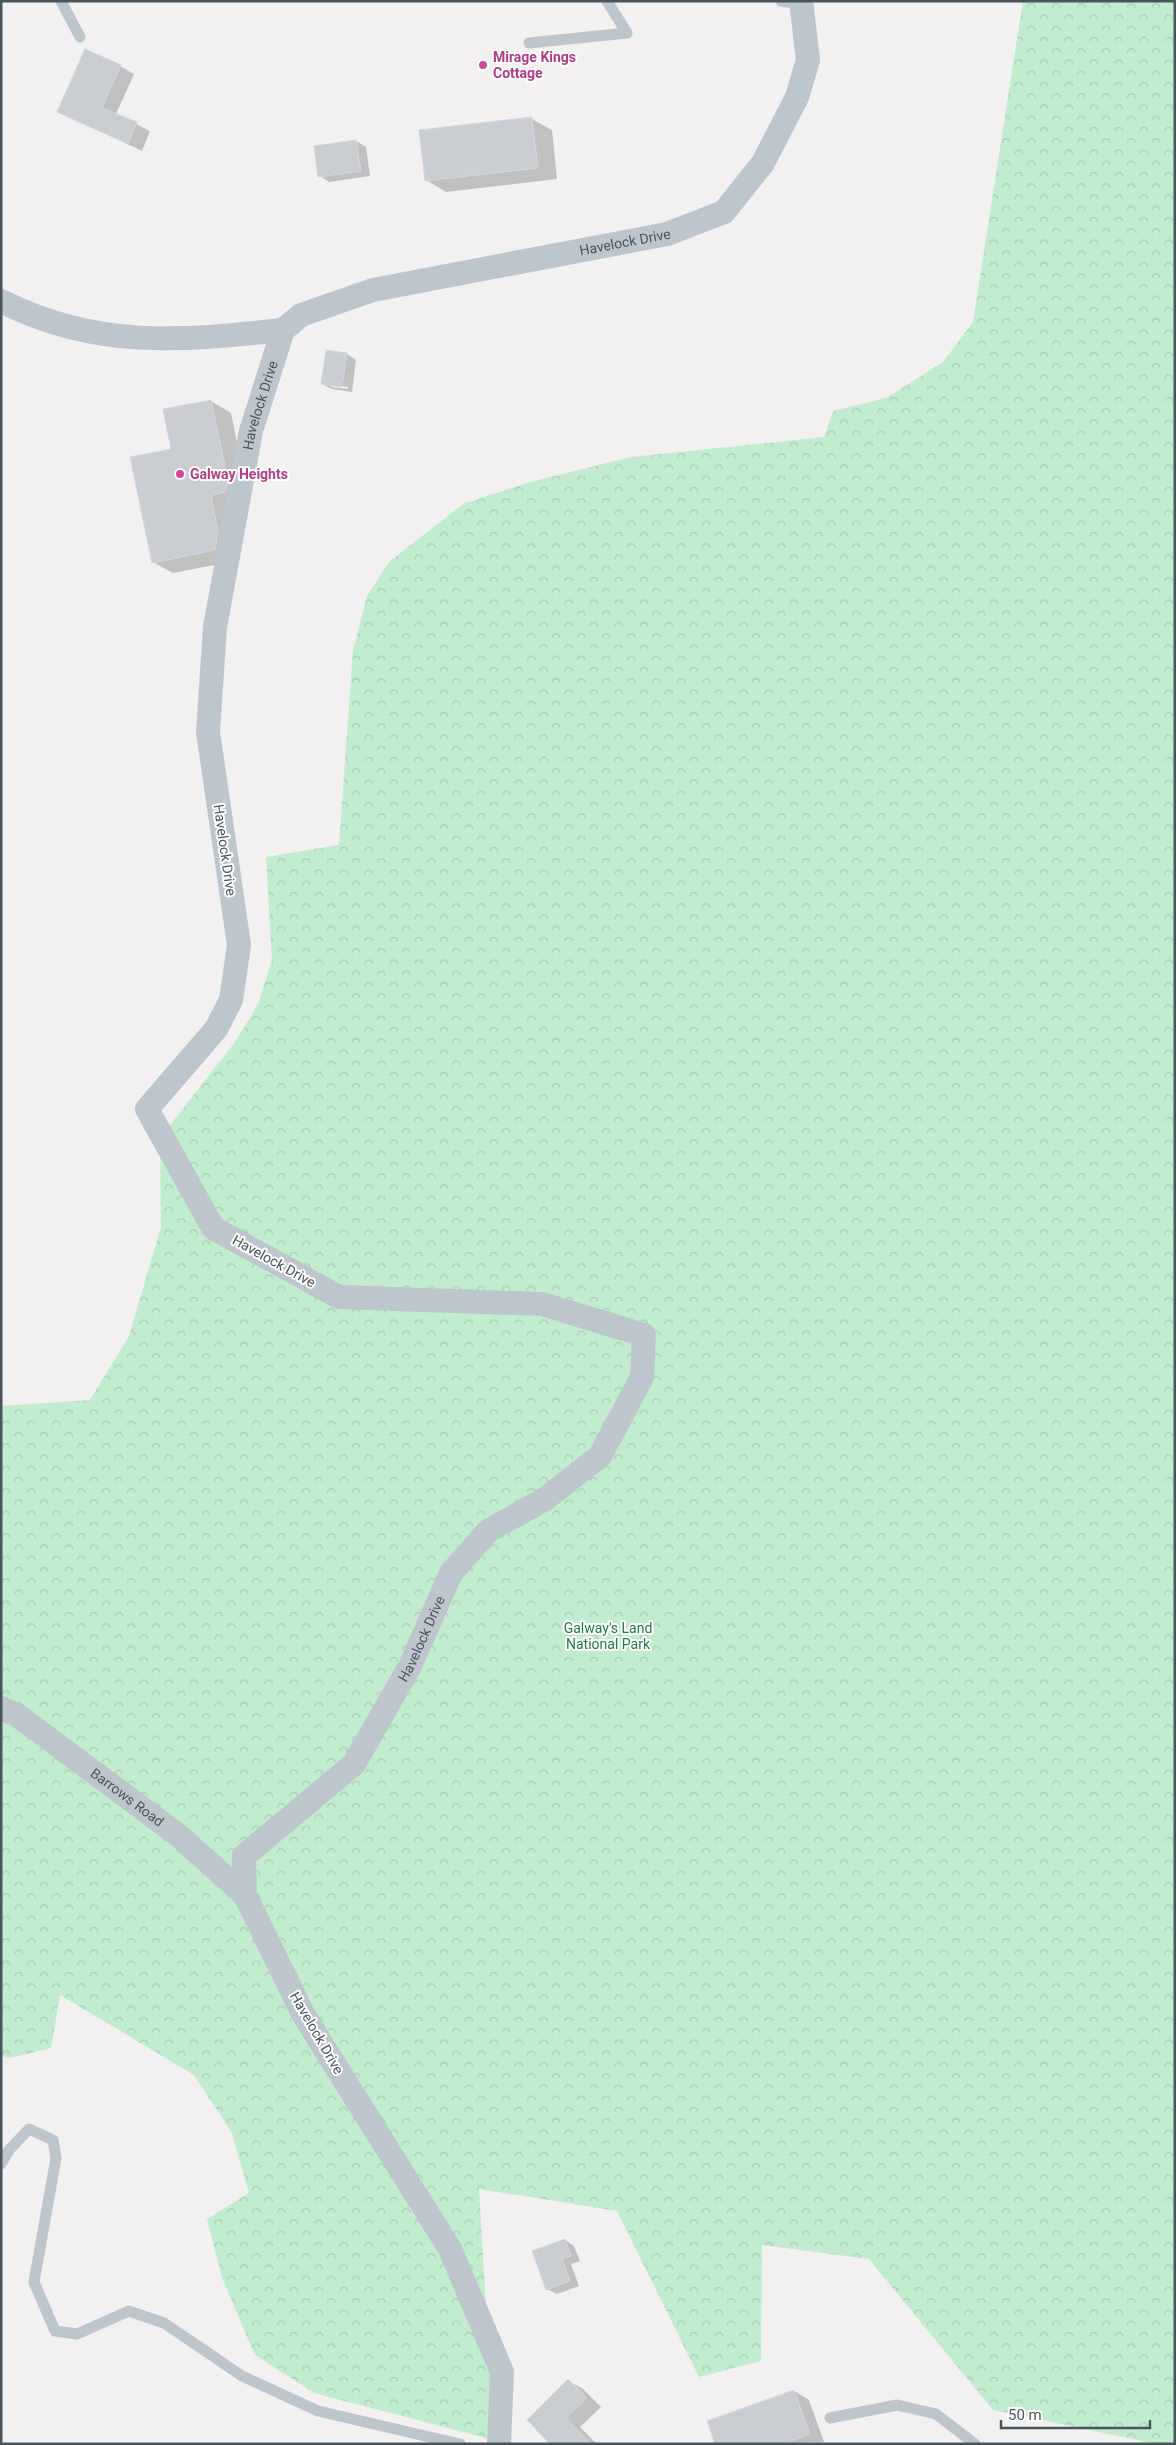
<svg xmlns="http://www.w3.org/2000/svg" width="1176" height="2445" viewBox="0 0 1176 2445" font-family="Roboto,sans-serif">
	<defs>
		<pattern id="forest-crowns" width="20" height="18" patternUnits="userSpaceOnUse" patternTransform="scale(1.25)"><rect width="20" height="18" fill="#c2ecce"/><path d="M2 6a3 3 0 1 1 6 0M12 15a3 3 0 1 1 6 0" fill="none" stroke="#a8ccb3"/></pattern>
	</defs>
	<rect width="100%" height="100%" fill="#f2f0f0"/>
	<!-- forest -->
	<path fill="url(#forest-crowns)" d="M1023,1H1175V2444H1157L993,2410L869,2259L762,2245L761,2361L699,2377L617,2211L479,2189L494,2440L314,2393L255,2355L222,2278L207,2219L249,2193L232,2133L194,2075L60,1995L51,2048L10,2058L1,2056V1406L90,1400L129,1336L161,1227L160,1138L235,1042L258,1004L272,960L266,857L339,845L353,651L367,596L389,562L463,504L530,482L631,457L824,437L833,411L886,398L943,362L973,322Z"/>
	<!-- shadow -->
	<path fill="#0003" fill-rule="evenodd" d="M120,66L134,74L116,114L150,131L142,151L59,111Z
		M532,119L552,130L557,179L446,192L426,180Z
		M356,141L366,147L370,176L329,182L320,176Z
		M347,354L356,360L352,392L332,389L322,384ZM331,384L348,387V389L331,387Z
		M211,401L231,413L247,492L235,561L173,573L153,562L173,450Z
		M565,2240L574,2246L580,2261L571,2264L579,2286L557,2294L547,2289Z
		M568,2381L583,2389L601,2407L580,2427L597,2444H552Z
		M794,2391L809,2400L824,2442L716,2444Z"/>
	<!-- building -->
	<path fill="#caced2" stroke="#d4d7db" d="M85,49L121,65L102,108L137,122L128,144L57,112Z
		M532,117L538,168L425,181L419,130Z
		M356,140L361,171L318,177L314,146Z
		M326,350L347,353L342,387L321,384Z
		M211,400L228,480L226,492L211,495L218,532L215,550L152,563L130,457L171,449L163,409Z
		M565,2239L571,2256L562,2259L570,2281L546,2290L532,2251Z
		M568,2379L587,2398L566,2418L591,2444H550L527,2420Z
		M794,2390L810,2434L783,2444H715L707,2421Z"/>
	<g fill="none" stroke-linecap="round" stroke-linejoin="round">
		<!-- lane -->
		<path stroke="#bdc6cc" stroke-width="11" d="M61,1L80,37
			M781,1L801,4
			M529,43L627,33L607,1
			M1,2164L9,2150L29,2129L53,2140L56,2158L34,2282L55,2331L77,2334L129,2311L164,2323L242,2376L318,2411L460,2444
			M830,2418L897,2405L936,2414L975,2444"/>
		<!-- street -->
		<g stroke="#bdc6cc" stroke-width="24">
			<path d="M1,301C96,349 181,341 283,330"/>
			<path id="s1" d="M1,1708L17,1715L178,1835L245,1895"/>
			<path id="s2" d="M499,2444L502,2372L450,2249L303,2014L245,1895L244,1856L354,1764L410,1666L451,1573L488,1531L545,1499L600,1456L642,1377L644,1335L542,1304L339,1297L213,1228L147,1109L216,1029L231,1000L239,945L208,732L215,627L251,431L283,330L301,315L373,290L667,234L724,212L763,163L797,97L808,60L801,1"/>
		</g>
	</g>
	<!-- markers -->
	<g fill="#d1479c" stroke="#fff" stroke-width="2">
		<circle cx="483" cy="65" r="5"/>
		<circle cx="180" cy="474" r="5"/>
	</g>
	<g text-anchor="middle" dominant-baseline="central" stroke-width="4" stroke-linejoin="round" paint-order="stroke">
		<!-- hotel labels -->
		<g font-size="14" font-weight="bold" fill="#b23c85" stroke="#fff" text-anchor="start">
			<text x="493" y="57">Mirage Kings<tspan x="493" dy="16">Cottage</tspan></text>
			<text x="190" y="474">Galway Heights</text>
		</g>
		<!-- street labels -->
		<g font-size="14" fill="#49555c" stroke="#fff">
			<text stroke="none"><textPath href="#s2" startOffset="3100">Havelock Drive</textPath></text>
			<text stroke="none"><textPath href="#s2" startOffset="2665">Havelock Drive</textPath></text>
			<text transform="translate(225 850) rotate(82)">Havelock Drive</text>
			<text transform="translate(274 1261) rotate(29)">Havelock Drive</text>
			<text stroke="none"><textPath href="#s2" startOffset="940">Havelock Drive</textPath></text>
			<text stroke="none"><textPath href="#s1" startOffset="155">Barrows Road</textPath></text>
			<text transform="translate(317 2033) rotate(60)">Havelock Drive</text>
		</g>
		<!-- park labels -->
		<g font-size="14" fill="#1e7a43" stroke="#fff">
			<text x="608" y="1628">Galway's Land<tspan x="608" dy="16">National Park</tspan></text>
		</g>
	</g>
	<!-- border -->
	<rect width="1176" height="2445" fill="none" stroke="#49555c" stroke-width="5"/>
	<!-- scale -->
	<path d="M1001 2420v8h149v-8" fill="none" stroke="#49555c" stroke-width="2.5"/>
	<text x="1008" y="2420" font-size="15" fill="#49555c" stroke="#ffffff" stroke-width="4" paint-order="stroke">50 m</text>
</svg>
